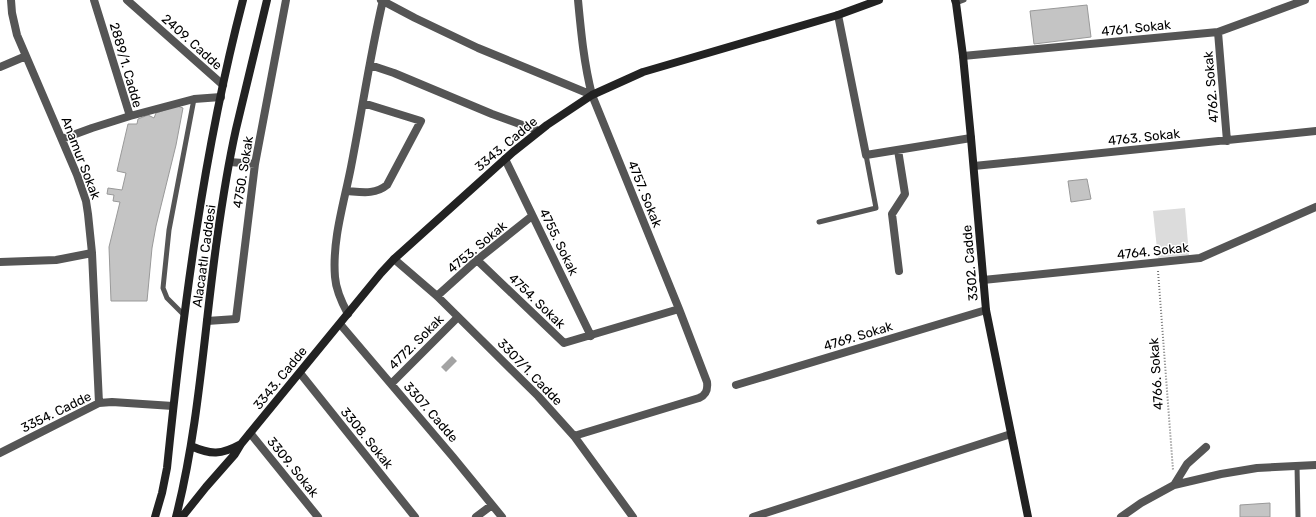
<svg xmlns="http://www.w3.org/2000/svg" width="1316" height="517" viewBox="0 0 1316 517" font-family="Rubik,sans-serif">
	<rect width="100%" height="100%" fill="#fff"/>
	<!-- green -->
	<path fill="#dcdcdc" d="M1185,208L1189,255L1158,258L1153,211Z"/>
	<!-- water -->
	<path fill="#a3a3a3" d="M452,356L457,361L446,372L441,367Z"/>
	<!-- building -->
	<path fill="#c4c4c4" stroke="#999" d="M1087,5L1091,37L1034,44L1030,11Z
		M177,106L183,108L176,145L156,226L152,248L147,301H111L109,247L120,202L113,201L114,195L107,194L108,188L122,190L126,173L117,171L128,124H137L138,119L148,115L154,118L156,113Z
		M1087,179L1091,199L1071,202L1068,181Z
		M1270,503V517H1240V505Z"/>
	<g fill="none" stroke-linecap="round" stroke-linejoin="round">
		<!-- path -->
		<path stroke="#777" stroke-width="2" stroke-dasharray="1 2" stroke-linecap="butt" d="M1158,271L1173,470"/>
		<!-- lane -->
		<path stroke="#555" stroke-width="5" d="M956,3L964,0
			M819,222L876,208L866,155
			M184,315L167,298L163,288L169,230L194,99
			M1297,465L1298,517"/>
		<!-- street -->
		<path stroke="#555" stroke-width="8" d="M11,0L12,13L17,35L77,175L86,201L88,214L92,253L99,403
			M127,0L223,85
			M381,0L415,18L478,48L592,95
			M838,15L866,155L971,138
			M1218,32L1227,141
			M963,56L1218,32L1305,0
			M370,65L394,73L492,114L539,131
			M0,67L26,56
			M130,116L194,99L221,97
			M62,139L92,128L130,116L94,0
			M898,150L905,194L892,214L899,271
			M505,159L591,336
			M230,162L255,164
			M974,166L1316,131
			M347,191C361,192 375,195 387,185L421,121L363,103
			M394,259L437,296L538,396L574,436L633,517
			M477,260L564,343L679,309
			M0,262L56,260L92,253
			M983,280L1200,258L1316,207
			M437,296L477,260L532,216
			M348,314C342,303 336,291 335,277C332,240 344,203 351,167C362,111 370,55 383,0
			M207,321L236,319L255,164L286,0
			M340,324L453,457L502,517
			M300,373L415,517
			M391,384L458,317
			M736,385L986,310
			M250,433L318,517
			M574,436L699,398C706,395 708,390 707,382L679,309L592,95C584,64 581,32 578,0
			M0,453L99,403L112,402L173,406
			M1174,485L1187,464L1206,447
			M476,517L492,505
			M753,517L1011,434
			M1121,517L1141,503L1174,485L1221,474L1257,468L1316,465"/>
		<!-- secondary -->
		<path stroke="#222" stroke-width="8" d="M955,0L956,3L963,56L971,138L986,310L1028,517
			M191,446C211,455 221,455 241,444
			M155,517L162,493L167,468C183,311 203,153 243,0
			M176,517C199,427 204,331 217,239C222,203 228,165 236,129C246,86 257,43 267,0
			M182,517L206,487L235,454L241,444L381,273L394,259L513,152L547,125L592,95L643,72L838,15L879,0"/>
	</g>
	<g text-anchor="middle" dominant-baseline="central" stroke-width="3" stroke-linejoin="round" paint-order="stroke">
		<!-- street labels -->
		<g font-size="13" fill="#000" stroke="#fff">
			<text transform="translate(1136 28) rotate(-6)">4761. Sokak</text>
			<text transform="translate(192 42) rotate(42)">2409. Cadde</text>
			<text transform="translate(126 65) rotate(74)">2889/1. Cadde</text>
			<text transform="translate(1211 87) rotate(-95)">4762. Sokak</text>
			<text transform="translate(1144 137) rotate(-6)">4763. Sokak</text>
			<text transform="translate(506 144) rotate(-40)">3343. Cadde</text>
			<text transform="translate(81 158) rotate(69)">Anamur Sokak</text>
			<text transform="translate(243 172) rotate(-81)">4750. Sokak</text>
			<text transform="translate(645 194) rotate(68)">4757. Sokak</text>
			<text transform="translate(559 242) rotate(64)">4755. Sokak</text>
			<text transform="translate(477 247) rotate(-40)">4753. Sokak</text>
			<text transform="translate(1153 251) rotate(-6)">4764. Sokak</text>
			<text transform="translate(204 256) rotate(-82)">Alacaatlı Caddesi</text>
			<text transform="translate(970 263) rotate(-95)">3302. Cadde</text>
			<text transform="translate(537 301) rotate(44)">4754. Sokak</text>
			<text transform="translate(858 336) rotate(-17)">4769. Sokak</text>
			<text transform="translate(416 342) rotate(-45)">4772. Sokak</text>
			<text transform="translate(530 372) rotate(46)">3307/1. Cadde</text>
			<text transform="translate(1156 374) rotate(-94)">4766. Sokak</text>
			<text transform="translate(280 378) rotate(-51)">3343. Cadde</text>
			<text transform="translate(56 412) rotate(-26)">3354. Cadde</text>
			<text transform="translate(431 412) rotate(49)">3307. Cadde</text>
			<text transform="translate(367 438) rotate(51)">3308. Sokak</text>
			<text transform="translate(293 467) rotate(51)">3309. Sokak</text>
		</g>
	</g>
</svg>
